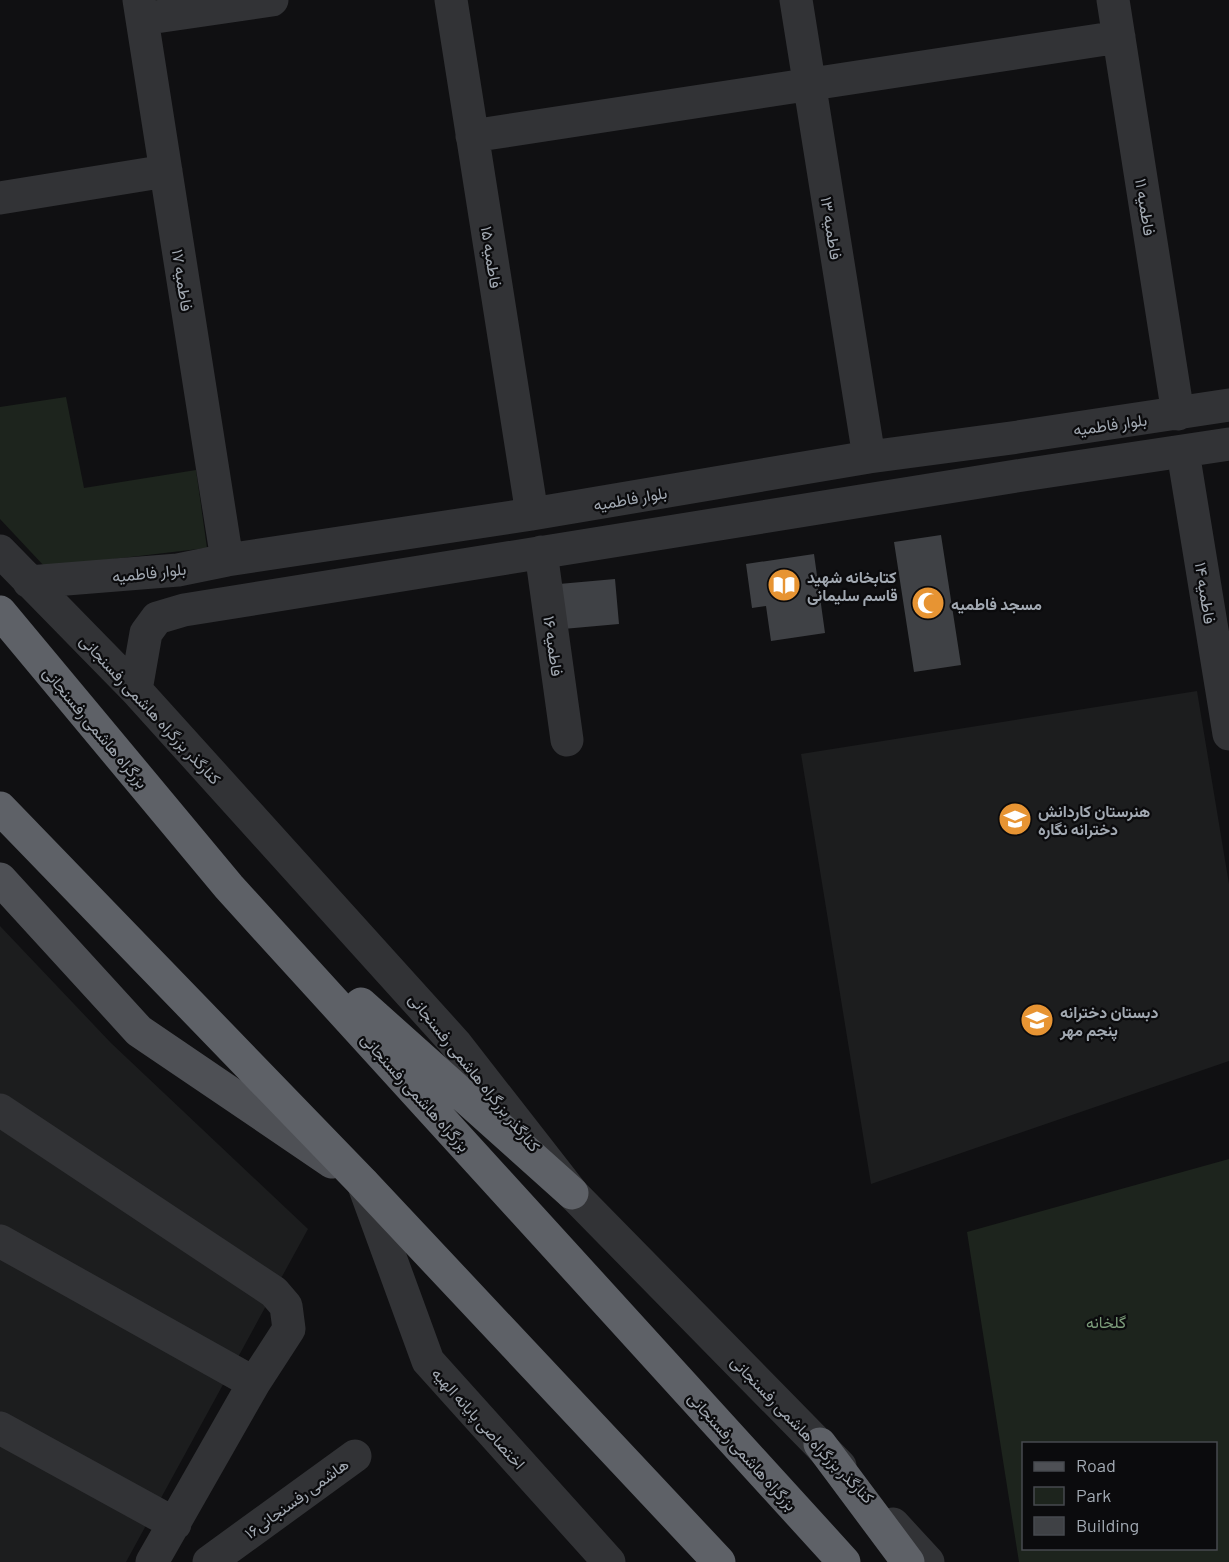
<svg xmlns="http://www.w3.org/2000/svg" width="1229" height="1562" viewBox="0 0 1229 1562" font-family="Barlow,Vazirmatn,sans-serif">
	<rect width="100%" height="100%" fill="#101012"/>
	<!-- built -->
	<path fill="#1c1d1e" d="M1197,691L1229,884V1061L871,1184L801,754Z
		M0,926L111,1043L308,1229L126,1562H0Z"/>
	<!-- green -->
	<path fill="#1d241d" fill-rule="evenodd" d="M66,397L84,488L196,470L207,548L45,567L0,519V407Z
		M1229,1159V1562H1019L967,1232ZM1024,1444H1216V1548H1024Z"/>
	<!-- building -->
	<path fill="#3f4145" d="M941,535L961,665L914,672L894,542Z
		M814,554L825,633L771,641L766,606L752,608L746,564Z
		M615,579L619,624L563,629L559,584Z"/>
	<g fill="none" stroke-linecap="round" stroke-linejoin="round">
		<!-- minor -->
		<path stroke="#323336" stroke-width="33" d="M139,0L227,560
			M451,0L532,514
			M796,0L869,457
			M1113,0L1178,414
			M142,19L272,0
			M472,136L1119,37
			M0,198L166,171
			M1183,452L1229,734
			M0,551L136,690L455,1043L572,1193L840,1466
			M541,552L567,740
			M29,582L178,570L227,560L532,514L869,457L1018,437L1229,405
			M136,690L146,633L157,618L184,610L1023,475L1229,444
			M0,1110L274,1292L286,1306L289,1329L254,1383L152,1562
			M363,1183L428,1361L609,1562
			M0,1241L254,1383
			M0,1428L175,1524
			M893,1524L928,1562
			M209,1562L355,1456"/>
		<!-- major -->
		<path stroke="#4e5055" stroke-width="33" d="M0,879L139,1031L332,1162"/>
		<!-- highway -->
		<path stroke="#5e6167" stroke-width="33" d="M0,612L229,887L844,1562
			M0,808L363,1183L719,1562
			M361,1004L572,1193
			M820,1444L908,1562"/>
	</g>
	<!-- icons -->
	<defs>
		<g id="library-disc" transform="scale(1.725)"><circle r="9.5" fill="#e79433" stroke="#0b0b0d"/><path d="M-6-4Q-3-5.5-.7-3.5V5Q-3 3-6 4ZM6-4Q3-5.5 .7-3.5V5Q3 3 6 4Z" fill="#fff"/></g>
		<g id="mosque-disc" transform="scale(1.725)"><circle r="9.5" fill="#e79433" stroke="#0b0b0d"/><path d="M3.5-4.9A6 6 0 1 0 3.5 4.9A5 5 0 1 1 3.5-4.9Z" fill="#fff"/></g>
		<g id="school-disc" transform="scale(1.725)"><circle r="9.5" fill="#e79433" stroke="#0b0b0d"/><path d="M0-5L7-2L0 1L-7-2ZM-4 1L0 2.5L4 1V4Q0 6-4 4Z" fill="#fff"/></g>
	</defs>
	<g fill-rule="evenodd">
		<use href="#library-disc" x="784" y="585"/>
		<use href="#mosque-disc" x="928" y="603"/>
		<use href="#school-disc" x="1015" y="819"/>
		<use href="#school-disc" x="1037" y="1020"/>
	</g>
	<g text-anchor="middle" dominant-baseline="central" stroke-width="4.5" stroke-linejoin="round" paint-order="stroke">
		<!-- street labels -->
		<g font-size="16" fill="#a2a9b2" stroke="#0b0b0d">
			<text transform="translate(1146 207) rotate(81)">فاطمیه ۱۱</text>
			<text transform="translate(832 228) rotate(81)">فاطمیه ۱۳</text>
			<text transform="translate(492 257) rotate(81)">فاطمیه ۱۵</text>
			<text transform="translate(183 280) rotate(81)">فاطمیه ۱۷</text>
			<text transform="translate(1110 424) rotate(-8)">بلوار فاطمیه</text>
			<text transform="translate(630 498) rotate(-10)">بلوار فاطمیه</text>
			<text transform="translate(149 572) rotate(-6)">بلوار فاطمیه</text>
			<text transform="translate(1206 593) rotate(81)">فاطمیه ۱۴</text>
			<text transform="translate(554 646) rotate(82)">فاطمیه ۱۶</text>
			<text transform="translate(151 709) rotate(47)">کنارگذر بزرگراه هاشمی رفسنجانی</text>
			<text transform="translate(96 727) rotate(50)">بزرگراه هاشمی رفسنجانی</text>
			<text transform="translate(475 1072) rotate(51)">کنارگذر بزرگراه هاشمی رفسنجانی</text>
			<text transform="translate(416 1092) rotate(48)">بزرگراه هاشمی رفسنجانی</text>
			<text transform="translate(479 1418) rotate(48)">اختصاصی پایانه الهیه</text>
			<text transform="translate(803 1429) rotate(46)">کنارگذر بزرگراه هاشمی رفسنجانی</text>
			<text transform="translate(743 1451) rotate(48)">بزرگراه هاشمی رفسنجانی</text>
			<text transform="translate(296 1498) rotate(-36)">هاشمی رفسنجانی۱۶</text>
		</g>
		<!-- poi labels -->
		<g font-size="16" font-weight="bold" fill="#a2a9b2" stroke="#0b0b0d" text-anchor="start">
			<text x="807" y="576">کتابخانه شهید<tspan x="807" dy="18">قاسم سلیمانی</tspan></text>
			<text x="951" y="603">مسجد فاطمیه</text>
			<text x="1038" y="810">هنرستان کاردانش<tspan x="1038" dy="18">دخترانه نگاره</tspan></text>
			<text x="1060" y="1011">دبستان دخترانه<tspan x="1060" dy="18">پنجم مهر</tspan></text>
		</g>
		<!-- park labels -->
		<g font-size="16" fill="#7c9c7a" stroke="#0b0b0d">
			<text x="1106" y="1321">گلخانه</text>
		</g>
	</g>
	<!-- legend -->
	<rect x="1022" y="1442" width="195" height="108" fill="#0b0b0d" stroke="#474a4f" stroke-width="1.5"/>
	<rect x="1034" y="1462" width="30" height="9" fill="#4e5055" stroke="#474a4f" stroke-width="1.5"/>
	<text x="1076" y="1472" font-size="18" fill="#a2a9b2">Road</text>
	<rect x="1034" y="1487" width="30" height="18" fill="#1d241d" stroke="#474a4f" stroke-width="1.5"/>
	<text x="1076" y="1502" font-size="18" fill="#a2a9b2">Park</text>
	<rect x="1034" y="1517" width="30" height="18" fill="#3f4145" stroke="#474a4f" stroke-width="1.5"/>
	<text x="1076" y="1532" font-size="18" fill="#a2a9b2">Building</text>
</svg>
